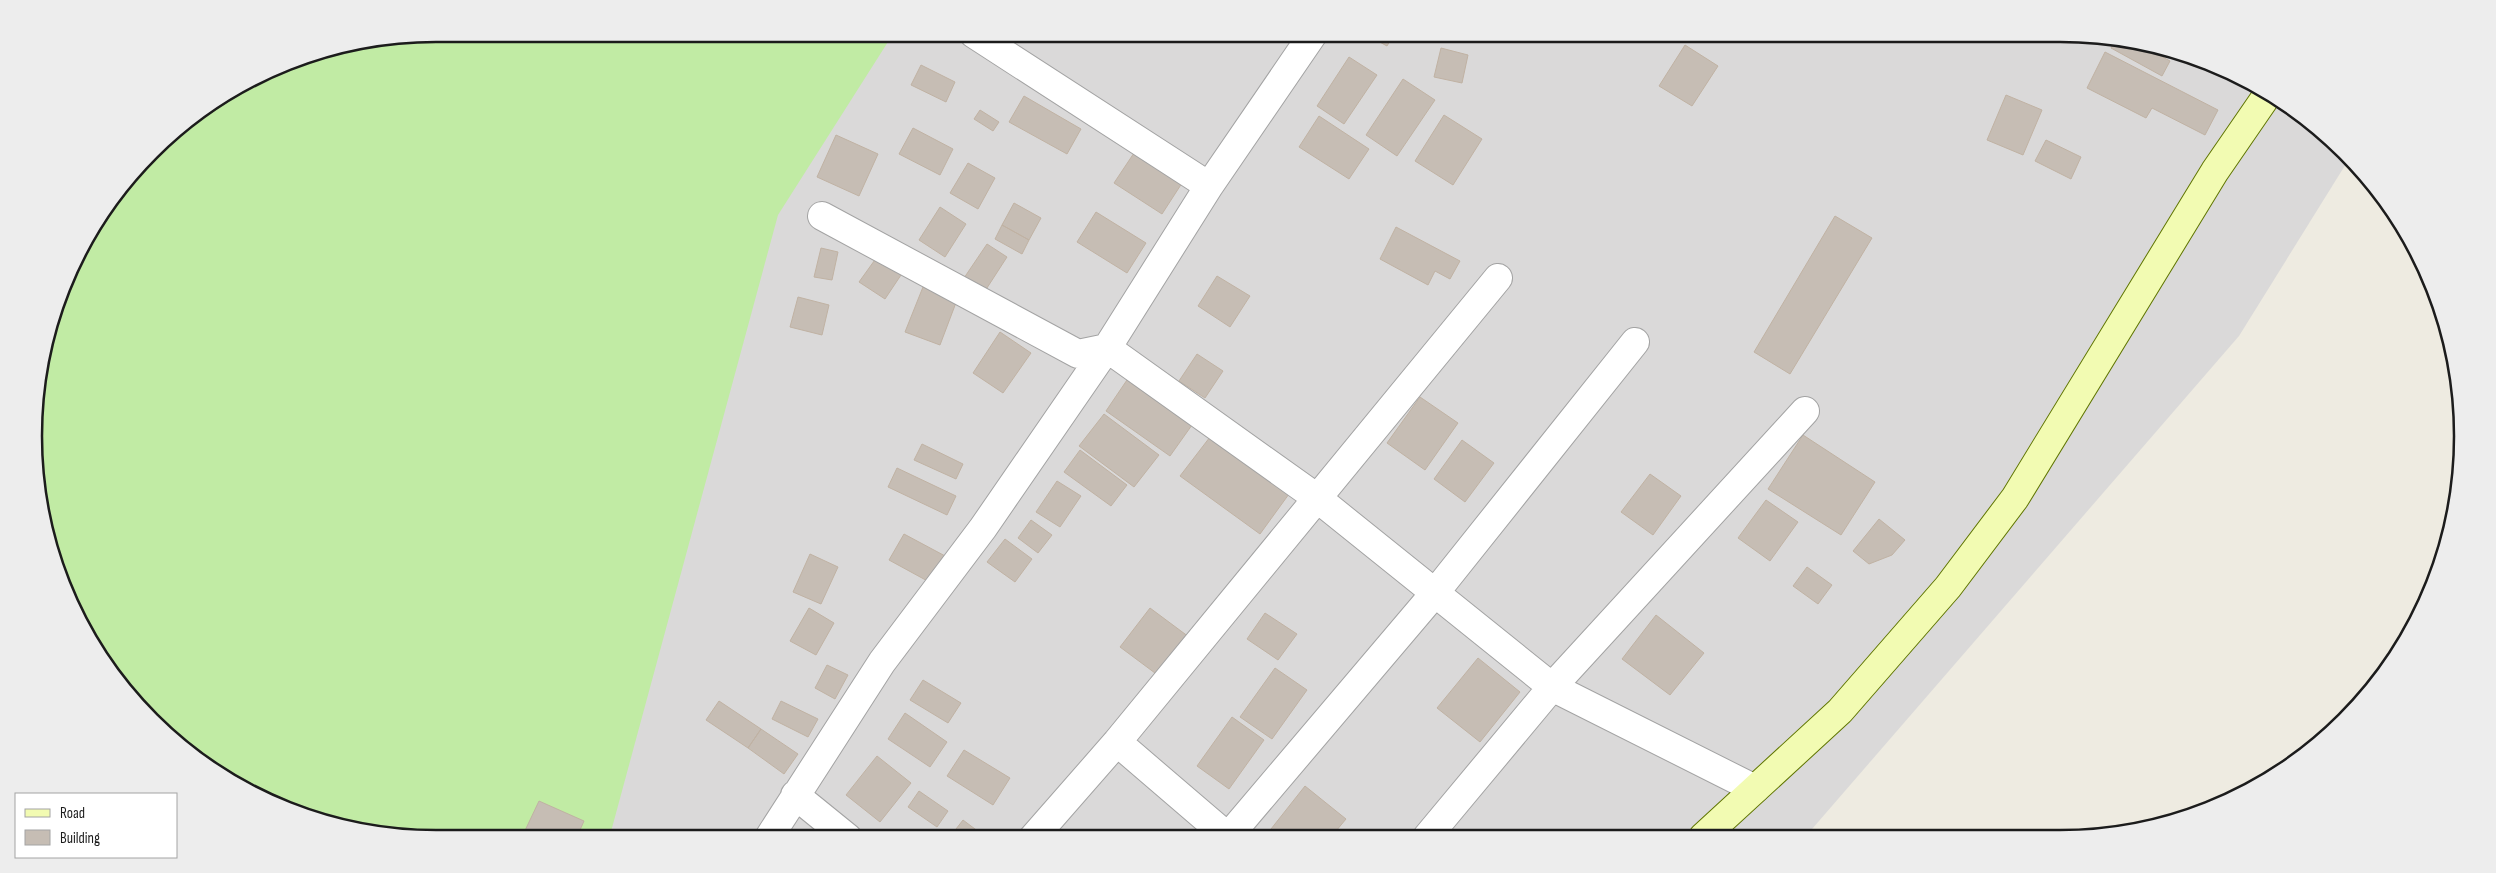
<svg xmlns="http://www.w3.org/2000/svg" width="2496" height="873" viewBox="0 0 2496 873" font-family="'Sofia Sans Condensed',sans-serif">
	<rect width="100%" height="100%" fill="#eeebe1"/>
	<!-- residential -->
	<path fill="#dad9d9" d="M760,34H2060L2163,47L2237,75L2304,117L2349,159L2239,336L1806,836L437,839L404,835Z"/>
	<!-- grass -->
	<path fill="#c1eba4" d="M437,34H893L778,215L609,839H437L333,826L213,771L152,721L102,660L47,540L35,463L37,384L75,258L117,191L171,134L283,64L358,41Z"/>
	<!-- building -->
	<path fill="#c6bdb4" stroke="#c0b2a3" d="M1365,34H1394L1387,46Z
		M2115,41L2141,45L2170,61L2162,76L2111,48Z
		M1685,45L1718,66L1692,106L1659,86Z
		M2149,46L2163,47L2172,51L2169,57Z
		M1441,48L1468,55L1462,83L1434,77Z
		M2105,52L2218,110L2205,135L2152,108L2146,118L2087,88Z
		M1349,57L1377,75L1344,124L1317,106Z
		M921,65L955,82L946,102L911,85Z
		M1403,79L1435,100L1397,156L1366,135Z
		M2006,95L2042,110L2023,155L1987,140Z
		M1024,96L1081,129L1067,154L1009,122Z
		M980,110L999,122L993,131L974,119Z
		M1444,115L1482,139L1453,185L1415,161Z
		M1319,116L1369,149L1349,179L1299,147Z
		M913,128L953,149L940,175L899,154Z
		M836,135L878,154L859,196L817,177Z
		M2046,140L2081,157L2071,179L2035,161Z
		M1136,150L1184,180L1162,214L1114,183Z
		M968,163L995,178L978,209L950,193Z
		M1014,203L1041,218L1029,240L1002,225Z
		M940,207L966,224L945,257L919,240Z
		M1096,212L1146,243L1127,273L1077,242Z
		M1835,216L1872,238L1790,374L1754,352Z
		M1002,225L1029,240L1022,254L995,239Z
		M1396,227L1460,261L1450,279L1435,271L1428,285L1380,259Z
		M987,244L1007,257L985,291L964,278Z
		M821,248L838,252L832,280L814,277Z
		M877,257L901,275L885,299L859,282Z
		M1217,276L1250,296L1230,327L1198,306Z
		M923,287L957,300L940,345L905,332Z
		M798,297L829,305L822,335L790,327Z
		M1000,332L1031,353L1003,393L973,373Z
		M1197,354L1223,371L1205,398L1179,381Z
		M1127,380L1192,425L1170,456L1106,411Z
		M1420,397L1458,423L1425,470L1387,443Z
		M1104,414L1159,455L1134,487L1079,446Z
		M1803,435L1875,482L1841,535L1768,489Z
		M1210,437L1289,494L1260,534L1180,476Z
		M1462,440L1494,463L1465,502L1434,479Z
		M922,444L963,464L956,479L914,460Z
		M1080,450L1127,485L1111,506L1064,472Z
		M897,468L956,496L947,515L888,487Z
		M1650,474L1681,496L1653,535L1621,512Z
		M1057,481L1081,496L1060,527L1036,512Z
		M1766,500L1798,522L1770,561L1738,538Z
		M1879,519L1905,540L1892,555L1869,564L1853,551Z
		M1031,520L1052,535L1038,553L1018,538Z
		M904,534L947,557L933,584L889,560Z
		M1005,539L1032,559L1015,582L987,562Z
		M810,554L838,567L821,604L793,592Z
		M1807,567L1832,585L1818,604L1793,586Z
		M809,608L834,623L816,655L790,641Z
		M1150,608L1189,637L1159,676L1120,647Z
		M1265,613L1297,634L1278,660L1247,639Z
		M1656,615L1704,653L1670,695L1622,659Z
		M1478,658L1520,692L1480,742L1437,708Z
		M827,665L848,675L835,699L815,688Z
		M1275,668L1307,690L1272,739L1240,717Z
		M923,680L961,703L948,723L910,700Z
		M719,701L761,729L748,748L706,720Z
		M781,701L818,719L808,737L772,719Z
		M905,713L947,742L930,767L888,739Z
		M1232,717L1264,740L1229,789L1197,766Z
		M761,729L798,754L784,774L748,748Z
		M964,750L1010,778L993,805L947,776Z
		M877,756L911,783L880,822L846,795Z
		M1305,786L1346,819L1331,837H1282L1271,829Z
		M919,791L948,811L937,827L908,807Z
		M539,801L584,821L576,839H521Z
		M963,820L987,838H949Z"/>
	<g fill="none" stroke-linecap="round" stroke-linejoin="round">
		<!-- street casing -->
		<g stroke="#a3a3a3" stroke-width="30">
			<path id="street" d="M974,34L1209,186
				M822,216L1078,354L1107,348L1209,186L1313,34
				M1117,742L1229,838
				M795,795L848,838
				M1427,837L1552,687L1805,411
				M1033,838L1117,742L1498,278
				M1227,838L1434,594L1635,342
				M768,839L882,662L983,528L1107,348L1317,498L1552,687L1755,789"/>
		</g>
		<!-- secondary casing -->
		<g stroke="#5f7501" stroke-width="30">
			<path id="secondary" d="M1703,837L1840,711L1948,587L2015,498L2215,171L2268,94"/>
		</g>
		<!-- street -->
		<use href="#street" stroke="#fff" stroke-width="28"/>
		<!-- secondary -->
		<use href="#secondary" stroke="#f2fbb2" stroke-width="28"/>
	</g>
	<!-- crop -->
	<path d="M0 0H2496V873H0ZM436 42H2060A394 394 0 0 1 2454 436V436A394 394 0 0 1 2060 830H436A394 394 0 0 1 42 436V436A394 394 0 0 1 436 42Z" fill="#ededed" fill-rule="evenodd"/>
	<path fill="none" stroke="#1c1c1c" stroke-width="2.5" d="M436 42H2060A394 394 0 0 1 2454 436V436A394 394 0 0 1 2060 830H436A394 394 0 0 1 42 436V436A394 394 0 0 1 436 42Z"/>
	<!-- legend -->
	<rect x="15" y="793" width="162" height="65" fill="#ffffff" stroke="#a4a4a4"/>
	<rect x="25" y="809" width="25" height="8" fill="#f2fbb2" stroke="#a4a4a4"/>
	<text x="60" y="818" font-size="15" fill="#1c1c1c">Road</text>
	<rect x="25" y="830" width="25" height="15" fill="#c6bdb4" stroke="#a4a4a4"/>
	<text x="60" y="843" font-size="15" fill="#1c1c1c">Building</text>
</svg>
